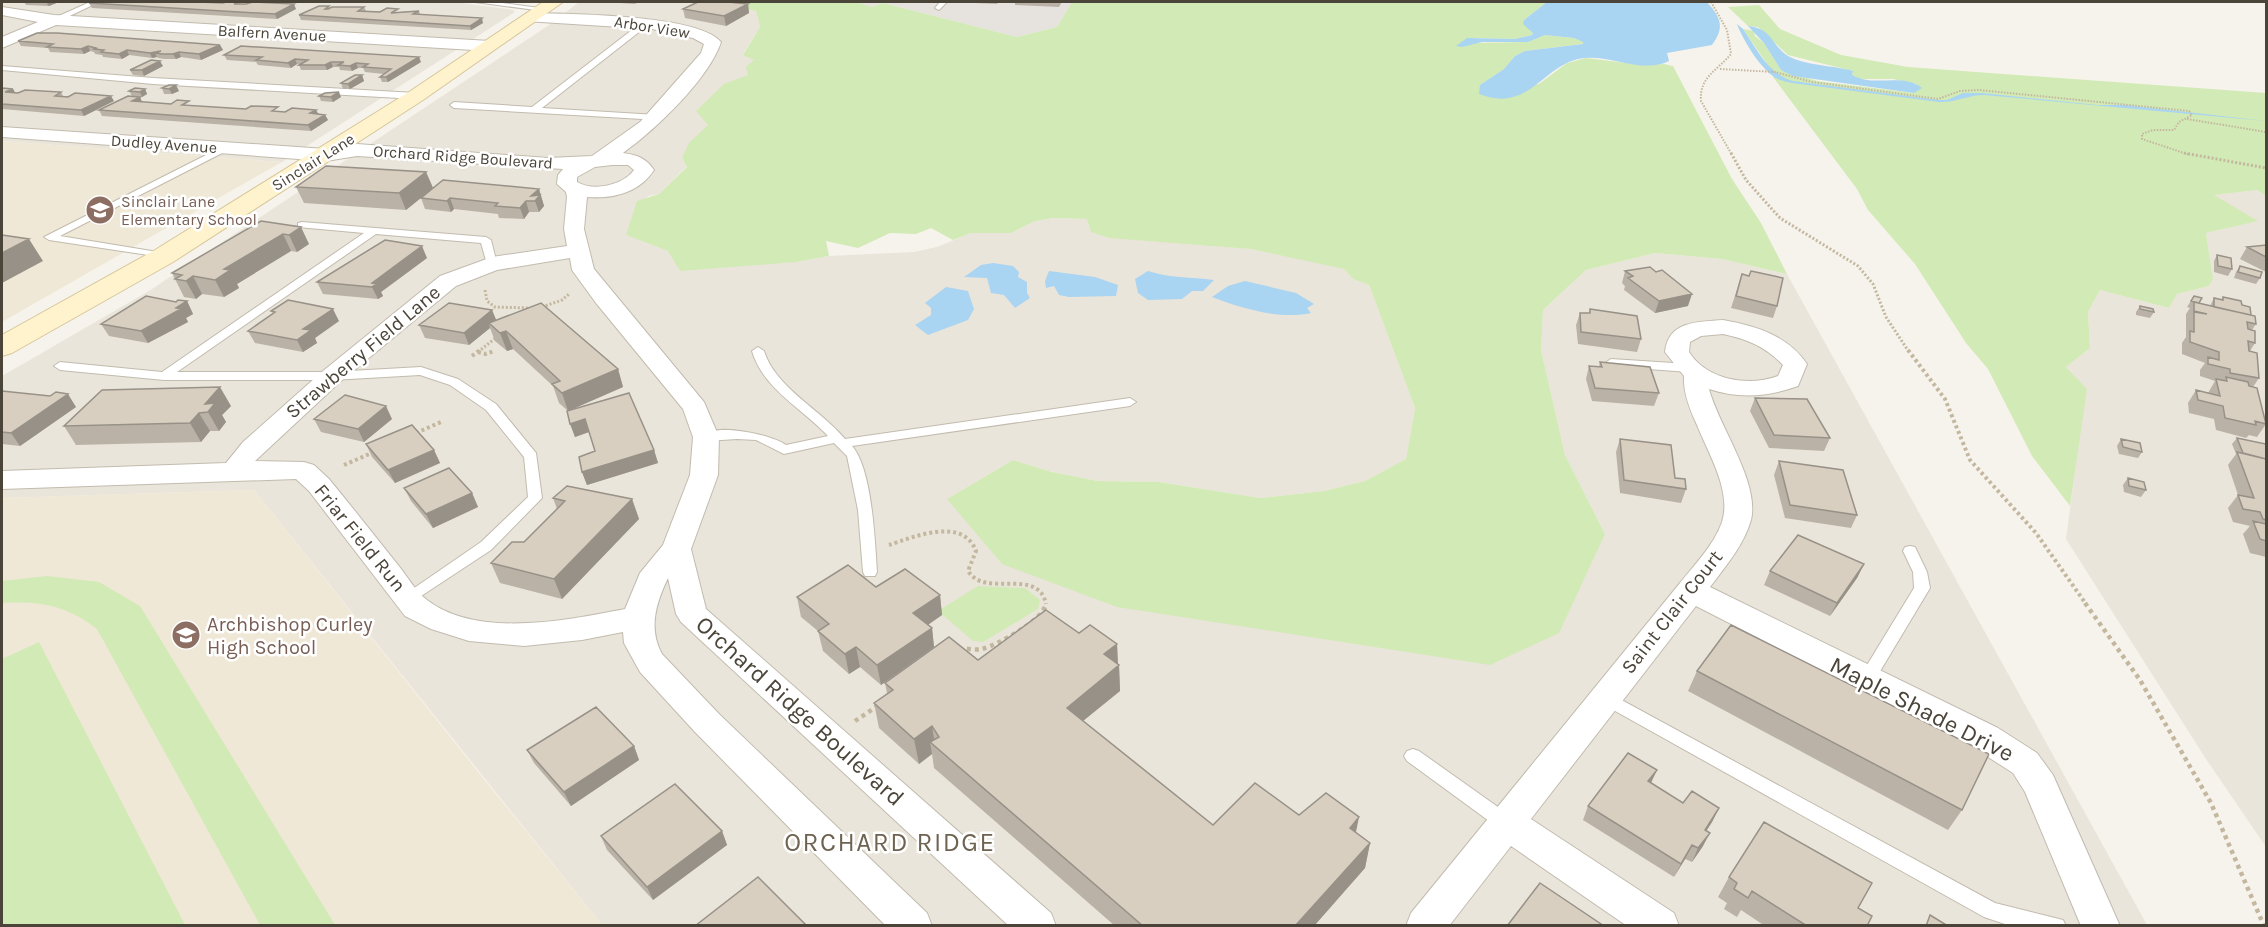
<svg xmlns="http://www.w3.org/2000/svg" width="2268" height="927" viewBox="0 0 2268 927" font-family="Karla,sans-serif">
	<rect width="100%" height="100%" fill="#f6f3ec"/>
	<!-- residential -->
	<path fill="#eae5da" d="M2,2H455L513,10L515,12L282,162L2,141Z
		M579,2H711L756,11L760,27L743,54L754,60L749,75L682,158L687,166L659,194L648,196L627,235L668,251L796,262L829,256L914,252L937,247L971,233H1011L1035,221L1055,218L1088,219L1219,246L1251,249L1330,265L1344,269L1353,279L1369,285L1415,408L1406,459L1365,481L1324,491L1260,498L1159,482L1098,481L1052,472L1013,460L947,499L1605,534L1565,455L1541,350L1543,310L1586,270L1655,253L1722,259L1787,274L2147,925H602L254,490L2,498V376L149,291L549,25Z
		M2257,190L2266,196V847L2206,759L2066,539L2086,389L2066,367L2090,348L2088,312L2100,290L2169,308L2177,294L2209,286L2213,279L2206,233L2257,221L2213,195Z"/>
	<!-- industrial -->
	<path fill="#e6e2dd" d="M857,2H1072L1057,27L1017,37L883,3L872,7Z"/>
	<!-- education -->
	<path fill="#efe8d6" d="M2,141L282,162L2,322Z
		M254,490L479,773L602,925H2V498Z"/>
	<!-- green -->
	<path fill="#d2eab5" d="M711,2H857L872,7L883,3L1017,37L1057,27L1072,2H1547L1524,20L1533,33L1532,35L1515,39L1467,38L1462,47L1474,43L1528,42L1545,35L1574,38L1584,42L1582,44L1525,51L1515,56L1504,69L1480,85L1539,84L1567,63L1586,58L1643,65L1664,64L1673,66L1732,179L1761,223L1787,274L1722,259L1655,253L1586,270L1543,310L1541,350L1565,455L1605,534L1559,633L1490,665L1117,607L1002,564L947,499L1013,460L1052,472L1098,481L1159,482L1260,498L1324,491L1365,481L1406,459L1415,408L1369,285L1353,279L1344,269L1251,249L1109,238L1091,232L1087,219L1054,218L1035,221L1011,233H971L953,240L931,228L916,234L890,233L858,248L826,241L829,256L796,262L680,271L668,251L626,235L637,201L659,194L687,167L682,158L689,143L708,125L696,111L724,84L748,75L746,67L754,60L743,55L760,27L756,11Z
		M1759,5L1780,29L1841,55L1908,67L2266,93V196L2257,190L2214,195L2258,221L2206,233L2213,279L2209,286L2177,294L2169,308L2100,290L2088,312L2090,348L2066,367L2087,389L2070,506L2032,456L1988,369L1966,343L1915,264L1868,210L1857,189L1773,77L1772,71L1743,29L1754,31L1755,36L1764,43L1781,70L1817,81L1914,93L1917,84L1893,79H1857L1852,75L1853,71L1788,55L1758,27L1748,26L1728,7Z
		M47,576L99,582L140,606L335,925H260L97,629C66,605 40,601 2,603V581Z
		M978,586L1025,588L1040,600L1038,609L983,642L973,641L938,611Z
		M39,642L185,925H2V659Z"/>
	<!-- water -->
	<path fill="#a9d4f2" d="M1547,2H1707C1721,18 1725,27 1712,45L1667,53L1669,61C1641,75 1608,52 1578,59C1541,68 1528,113 1479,94L1480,85L1504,69L1515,56L1525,51L1583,44V42L1574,38L1545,35L1528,42H1482L1462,47L1456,46L1467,38L1515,39L1532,35L1533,33L1523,24L1524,20Z
		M1737,24L1743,29C1757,49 1768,74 1793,81L1938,100H1947L1963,93H1982L2098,105H2125L2266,121L1984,95C1968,95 1955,103 1939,102L1792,83C1788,82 1782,81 1778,79C1762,72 1743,40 1737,24Z
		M1748,26C1772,28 1771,45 1788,56C1803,65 1836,66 1853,71L1852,75C1873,88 1903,72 1922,88L1914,93L1793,76L1781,70L1764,43Z
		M993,263L1013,266L1019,272L1018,277L1027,282V293L1030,298L1015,308L1004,295L991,293L987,278L964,277L981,265Z
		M1049,271L1095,277L1118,285L1116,296L1069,297L1059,295L1054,286L1046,288L1045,281Z
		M1148,271C1169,278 1191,277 1214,280L1203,291H1192L1182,299L1148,300L1138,293L1135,279Z
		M1245,281L1296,293L1314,304L1307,308L1311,313C1281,320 1240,308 1212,297L1228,286Z
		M946,287L968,291L974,309L968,320L928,335L915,325L931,315V308L925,303Z"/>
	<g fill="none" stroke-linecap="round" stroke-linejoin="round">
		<!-- lane casing -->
		<g stroke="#c2bbae" stroke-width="2">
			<path id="lane" d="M90,2H99L57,22L50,20Z
				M475,2H495L547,9L543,11Z
				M940,2H947L939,10L935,8Z
				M641,23L648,25L542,108L657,115L660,116V120L454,108L450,105L454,102L532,107Z
				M2,66L153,78L416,93L420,96L416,99L153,84L2,70Z
				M222,147L230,149L60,236L164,253L168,254V258L49,240L44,237Z
				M302,222L486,237L491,240L497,264L492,267L487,264L481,243L376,234L177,372H332L421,367L458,379L496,404L536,453L542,498L491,550L409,604L404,603L401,599L404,595L481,542L528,497L524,457L486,410L450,385L420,375L332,380H164L60,370L54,366L60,362L162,372L364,233L298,227V223Z
				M758,347L764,351C775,387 821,410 845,439L1130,398L1136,402L1130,406L852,446C872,468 875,541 877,572L875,576H865L863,572L858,510L847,456L834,443L784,454L756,440L737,439L706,441L699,437C714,422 770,434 786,445L828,436C803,409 763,389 752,351Z
				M1611,359L1689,364L1695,368L1689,372L1607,366L1605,363Z
				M1910,546L1915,547L1927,572L1930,588L1873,683L1867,685L1861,683L1859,679L1861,675L1914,588L1913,572L1903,551L1905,547Z
				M1605,691L1995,903L2063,920L2066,926H2011L1984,917L1599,702L1597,697L1599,692Z
				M1413,749L1419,751L1512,817L1515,823L1512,829L1506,831L1500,829L1407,761L1404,756L1407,751Z"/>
		</g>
		<!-- street casing -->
		<g stroke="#c2bbae" stroke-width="2">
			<path id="street" d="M2,7L54,15L490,41L498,46L490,51L56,25L2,48V37L38,22L2,15Z
				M530,13C567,14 698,14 721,42C709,79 654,131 623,153C637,155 646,158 654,170C639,193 613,199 587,197L584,229L594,269L704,402L719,437L718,475L691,549L706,609L1051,913L1056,926H1009L681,622L676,614L668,578C656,603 648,628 662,654L719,714L927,913L932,926H886L695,732L640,672L624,643L623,632L582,640L524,646L469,641L431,629L405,616L309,491L296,479L2,489V471L226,463L243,442L323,371L440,276L492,257L567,246L564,229L567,197L566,192L557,184L558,175L563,169L357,156L326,161L2,137V127L326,149L357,144L548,158L592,156L640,122L701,53L704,44L693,38L652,29L525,21L522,18L525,15ZM612,165H628L634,170C623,185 594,192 577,182V177L595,167ZM570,258L572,270L596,303L683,409L693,437L690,475L663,545L640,573L625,609C568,620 478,639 427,600C416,592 407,576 398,565C375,536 352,507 329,479L314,465L304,462L255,461L341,381L456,286L497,270Z
				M1723,320C1756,326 1787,335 1807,364L1798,386C1768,397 1739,399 1709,389C1719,427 1760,482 1751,520C1744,545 1725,567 1710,587L1998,728L2037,753L2053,775L2120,926H2081L2025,792L2013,773L1974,748L1696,606L1531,819L1674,913L1679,926H1627L1511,846L1449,926H1406L1411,913L1680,583C1695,564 1714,545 1722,522C1732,491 1708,453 1697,425C1690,410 1683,393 1684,376L1665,352C1668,321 1697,322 1723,320ZM1723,334C1747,339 1766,347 1783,365L1778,376C1748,387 1707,380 1689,352L1690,342L1701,336Z"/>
		</g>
		<!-- secondary casing -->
		<g stroke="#d6c79b" stroke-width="2">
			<path id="secondary" d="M543,2H563L423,100L173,262L12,353L2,356V335L155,250L409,92Z"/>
		</g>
		<!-- path-far3 -->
		<path stroke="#c4b79f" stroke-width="2" stroke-dasharray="1.5 1.5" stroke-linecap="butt" d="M1711,2L1727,30L1731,54C1717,71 1699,77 1701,101L1732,155
			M1720,69L1775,72L1812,82L1938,99L1960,91L1979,90L2189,111L2192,115L2179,122L2174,130H2153L2142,134V139L2190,155
			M2187,119L2266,132"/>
		<!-- path-far2 -->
		<path stroke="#c4b79f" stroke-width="3" stroke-dasharray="2 2" stroke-linecap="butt" d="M1731,153L1746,180L1780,218L1858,266L1873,284L1886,317L1909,352
			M2184,153L2266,168
			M485,290L487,301L495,307L529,308
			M542,307L562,300L569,294
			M478,352L498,336"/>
		<!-- path-far1 -->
		<path stroke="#c4b79f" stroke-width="4" stroke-dasharray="3 3" stroke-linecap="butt" d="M1908,350L1945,399L1970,460L2036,533L2086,604
			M478,352L486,354L494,351
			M472,356L480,350
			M416,433L441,422
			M344,465L374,452
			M889,545C913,537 963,516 976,551L968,571C985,599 1038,566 1046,604"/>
		<!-- path -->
		<path stroke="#c4b79f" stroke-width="4.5" stroke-dasharray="4 4" stroke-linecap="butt" d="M2085,603L2140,680L2211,803L2264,926
			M959,650C967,647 974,651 982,649C998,645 1045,619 1046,603
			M855,721L879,705"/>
		<!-- lane -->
		<use href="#lane" fill="#fff" fill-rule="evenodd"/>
		<!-- street -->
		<use href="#street" fill="#fff" fill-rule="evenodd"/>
		<!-- secondary -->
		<use href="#secondary" fill="#fff3cd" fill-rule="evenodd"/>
	</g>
	<!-- wall -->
	<path fill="#bab2a6" d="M24,2H59L49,6L26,5Z
		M240,2L241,4L296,9L277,19L92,8L89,3H223Z
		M605,2H638L635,4Z
		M953,2H998L997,4Z
		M1015,2H1062L1059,7L1015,5Z
		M748,4L749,13L726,26L685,18L683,9Z
		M329,6L330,8L364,7L366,11L399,12L419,11L420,14L483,23L471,30L301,20L299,15Z
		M18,41L220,45L223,50L201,60L181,57L176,59H164L158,58L157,57L152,58L129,55L122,59L103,57L102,55L95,54L94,52L90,51L84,54L50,52L48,48L21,46Z
		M224,55L421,62L388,82H382L380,77L384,74L365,72L363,68H358L352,71L340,70L339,67H333L327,70H301L299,65H300L297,64L291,68L258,65L256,62L227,60Z
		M163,66L144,76L133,75L130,70Z
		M362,75L364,81L350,89H343L341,83Z
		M2,88L13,89L15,93L61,92L63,96L114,101L84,116L2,109Z
		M162,88L179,91L172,94H164Z
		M145,89L147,94L142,97L132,96L129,91Z
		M319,96L341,97L333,102L321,101Z
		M140,97L142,102L325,115L328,120L311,131L102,116L99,110Z
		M426,172L433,188L539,189L544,206L539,212H529L524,219L499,218L498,214L454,209L451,212L425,209L421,198L406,210L304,203L296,187Z
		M261,221L309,244L297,252L291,251L237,284L239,288L224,297L202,294L196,299L184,297L172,273Z
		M2266,245V272L2240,259L2247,247Z
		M2217,255L2232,269L2228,276L2214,272V261Z
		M427,258L381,292L383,296L378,299L323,294L317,282Z
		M2240,266L2260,278L2256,284L2234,278L2236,272Z
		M1625,271L1688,306L1655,313L1624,290L1625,286L1622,283Z
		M1742,274L1777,306L1773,318L1731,308Z
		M2194,296L2199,303L2210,306L2214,298L2221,300L2223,297L2242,305L2251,315L2256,324L2252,330L2255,343L2250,351L2259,378L2253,387L2266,424L2257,437L2249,435L2246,438L2216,430L2214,419L2189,413L2188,403L2196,390L2208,393L2215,381L2200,376V370L2205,363L2182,354V343L2186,337V314L2190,308L2187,307Z
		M187,301L193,314L186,318L188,322L148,343L109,336L101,324L176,302Z
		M2140,306L2154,312L2150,318L2136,315V312Z
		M1590,309L1641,339L1637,352L1578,344L1576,325L1580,313H1589Z
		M492,310L496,320L618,369L623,387L573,409L654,450L658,463L587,485L582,472L595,451L589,432L575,437L568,411L559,403L553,386L513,349L507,351L495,341L490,328L469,345L425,338L419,325Z
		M271,311L339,321L315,338L317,343L303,352L255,343L248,331L273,313Z
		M1600,362L1659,393L1654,406L1592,401L1586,379L1589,366L1599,367Z
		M2,391L76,407L20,446L2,444Z
		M1755,398L1830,438L1824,451L1769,448L1750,411Z
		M231,406L222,415L226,422L219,431H210L201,442L76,445L64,426Z
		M314,419H392L364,442L321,432Z
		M2237,438L2266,444V557L2250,553L2243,534L2250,526L2233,522L2228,508L2238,495L2228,465L2236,454L2232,444Z
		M1620,439L1686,489L1681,503L1620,493L1616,452Z
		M2121,439L2142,452L2138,458L2119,454L2117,446Z
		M366,444L434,450L440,463L395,483L372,457Z
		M1779,461L1857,515L1851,528L1785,518L1774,475Z
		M2128,478L2146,490L2141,497L2124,492L2123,485Z
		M404,488L472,493L478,507L433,528L411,501Z
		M553,498L632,499L639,519L562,599L500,583L491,563L524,542L557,509Z
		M1864,564L1857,578L1830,616L1764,585L1770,571Z
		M876,587L940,595L942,615L928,625L932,628L934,647L881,685L860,667L849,674L823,651L818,631L801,617L797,597Z
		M1079,633L1117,644L1118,664L1119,665L1120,691L1083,721L1213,825L1299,815L1356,833L1370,843L1365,868L1314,926H1115L934,768L932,754L919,764L879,728L874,703L887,693L885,683L978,660Z
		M1697,671L1962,810L1948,830L1688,691Z
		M634,746L639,760L571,806L534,763L527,750Z
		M1651,783L1683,803L1719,808L1712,822L1706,831L1703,846L1692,862L1685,859L1674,877L1583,820L1588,806Z
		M722,831L727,845L653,900L607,850L601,836Z
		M1729,877L1858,908L1867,926H1765L1741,910L1737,917L1724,909L1727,903L1718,897Z"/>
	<!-- shaded-wall -->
	<path fill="#979187" d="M46,2H59L49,6Z
		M294,4L296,9L277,19L275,14Z
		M748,4L749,13L726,26L724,16Z
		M482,18L483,23L471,30L470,26Z
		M220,45L223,50L201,60L199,54Z
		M88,46L90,51L84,54L81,49Z
		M127,50L129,55L122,59L119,54Z
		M161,51L155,53L157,57L152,58L150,53Z
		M179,52L181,57L176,59L173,54Z
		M419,57L421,62L388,82L386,77Z
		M295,59L297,64L291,68L288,63Z
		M160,61L163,66L144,76L142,70Z
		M331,62L333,67L327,70L325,65Z
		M356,63L358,68L352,71L350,66Z
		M362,75L364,81L350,89L348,84Z
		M176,85L179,91L172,94L169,89Z
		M13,89L16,94L5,92Z
		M145,89L147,94L142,97L140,92Z
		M339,92L341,97L333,102L331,97Z
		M111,96L114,101L84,116L81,110Z
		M140,97L142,102L132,101Z
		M316,110L319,115L310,113Z
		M325,115L328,120L311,131L308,125Z
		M426,172L433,188L406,210L399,193Z
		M539,189L544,206L539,212L535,201L531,196Z
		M450,198L454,209L451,212L447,201Z
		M526,201L529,212L524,219L520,208Z
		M301,227L309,244L297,252L289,235Z
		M283,234L291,251L237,284L239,288L224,297L215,280L224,269Z
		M29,239L43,261L2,283V253Z
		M422,246L427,258L381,292L383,296L378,299L372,287V283Z
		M193,276L202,294L196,299L186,281Z
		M1692,294L1688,306L1655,313L1659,301Z
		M187,301L193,314L186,318L188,322L148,343L141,331Z
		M333,309L339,321L315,338L317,343L303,352L297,340L303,329Z
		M492,310L497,322L489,323L490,328L469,345L464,333Z
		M506,331L513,349L507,351L500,333Z
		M618,369L623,387L568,411L562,393Z
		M220,387L231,406L222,415L226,422L219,431L208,412L205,404Z
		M68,394L76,407L20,446L11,433Z
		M386,406L392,419L364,442L358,429Z
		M199,413L210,431L201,442L190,423Z
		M585,419L589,432L575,437L570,424Z
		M434,450L440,463L395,483L388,470Z
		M654,450L658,463L587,485L582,472Z
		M472,493L478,507L433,528L426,514Z
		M632,499L639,519L562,599L554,579Z
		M1864,564L1857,578L1830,616L1837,603Z
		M940,595L942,615L916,633L913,613Z
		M932,628L934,647L881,685L877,665Z
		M1117,644L1118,667L1119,665L1120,691L1068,733L1067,708L1104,654Z
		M856,647L860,667L849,674L845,654Z
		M932,726L935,746L930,742L932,754L919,764L914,739Z
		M634,746L639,760L571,806L564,792Z
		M1657,770L1651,783L1648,781Z
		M1719,808L1712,822L1698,844L1705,830Z
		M1359,817L1354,842L1350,828Z
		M722,831L727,845L653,900L647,887Z
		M1710,833L1703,846L1692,862L1698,848Z
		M1370,843L1365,868L1314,926H1295Z
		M1692,845L1685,859L1674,877L1681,864Z"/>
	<!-- building -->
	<path fill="#d8cfc1" stroke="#979187" stroke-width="1.5" d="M94,2H198L223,3L226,2H238L234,4H246L253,2L294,4L275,14L89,3Z
		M698,2H728L748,4L724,16L683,9Z
		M319,6H329L325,9H328L332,7H364L358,11L380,12L387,8L398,9L391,13L419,11L413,14L482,18L470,26L299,15Z
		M37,33H57L220,45L199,54L179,52L173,54H162L155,53L161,51L150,53L127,50L119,54L101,52L104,50L93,49L96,48L88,46L81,49L47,47L53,44L18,41Z
		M241,46L419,57L386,77H380L391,69L363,67L368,64L356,63L350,66L338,65L344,62H331L325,65H299L308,60L295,59L288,63L256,60L262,57L224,55Z
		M151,60L160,61L142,70H130Z
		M355,75H362L348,84L341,83Z
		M169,85H176L169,89L162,88Z
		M2,88L13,89L5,92L18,93L25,90L61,92L55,96L68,97L75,93L111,96L81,110L2,104Z
		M135,88L145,89L140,92L129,91Z
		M339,92L331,97L319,96L325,93Z
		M128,96L140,97L132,101L171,104L177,100L189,101L182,105L246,109L251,106L278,107L272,111L285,112L292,108L316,110L310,113L325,115L308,125L99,110Z
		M326,166L426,172L399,193L296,187Z
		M443,180L539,189L531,196L540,195L535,201H526L520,208L495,206L498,203L450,198L447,201L421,198Z
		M261,221L301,227L289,235L283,234L224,269L230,270L215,280L193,276L186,281L175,279L182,275L172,273Z
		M2,235L29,239L2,253Z
		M385,240L422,246L372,283L377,284L372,287L317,282Z
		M2266,245V257L2247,247Z
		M2217,255L2231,258L2232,269L2218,266Z
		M2240,266L2262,272L2260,278L2238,272Z
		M1650,267L1656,272L1662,270L1692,294L1659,301L1628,278L1633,276L1625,271Z
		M1751,271L1783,278L1777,306L1736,296L1742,274L1749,276Z
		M146,296L176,302L178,300L187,301L176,308L181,309L141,331L101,324Z
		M2194,296L2202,298L2199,303L2191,301Z
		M2223,297L2241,301L2242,305L2250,307L2251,315L2214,307V298L2223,300Z
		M288,300L333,309L303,329L311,330L297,340L248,331L275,312L271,311Z
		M2194,302L2255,316L2256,324L2247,322L2248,329L2255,331V343L2248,341L2249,351L2257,353L2259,378L2230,373V369L2208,364V357L2219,360V352L2190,342V331L2194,332V312L2207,314L2194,311Z
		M449,303L492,310L464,333L419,325Z
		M541,303L618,369L562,393L552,384L560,381L506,331L500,333L489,323Z
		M2140,306L2153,309L2154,312L2140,309Z
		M1590,309L1637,316L1641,339L1581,332L1580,313H1590Z
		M1600,362L1650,367L1659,393L1595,388L1589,366L1602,367Z
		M2226,377L2248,382L2249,386L2257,388L2266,424L2255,421L2256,425L2225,418L2223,406L2198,400L2196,390L2220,396L2216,379L2227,381Z
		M220,387L205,404L215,403L208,412L199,413L190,423L64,426L102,390Z
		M2,391L50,396L56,392L68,394L11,433L2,432Z
		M629,393L654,450L582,472L579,457L595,451L585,419L570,424L567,411Z
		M345,395L386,406L358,429L314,419Z
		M1755,398L1807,399L1830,438L1774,435Z
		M412,425L434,450L388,470L366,444Z
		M2237,438L2266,444V459L2243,453Z
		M1620,439L1671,445L1675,478L1685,479L1686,489L1624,480Z
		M2121,439L2140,443L2142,452L2123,447Z
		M2237,452L2266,459V520L2263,519L2260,512L2243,509L2238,495L2254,498Z
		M1779,461L1843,470L1857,515L1790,505Z
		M449,468L472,493L426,514L404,488Z
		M2128,478L2144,482L2146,490L2129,486Z
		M567,486L632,499L554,579L491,563L512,542H524L565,501L553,498Z
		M2253,521L2266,524V541L2260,539Z
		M1798,535L1864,564L1837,603L1770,571Z
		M848,565L876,587L905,569L940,595L913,613L932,628L877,665L856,647L845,654L818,631L829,624L797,597Z
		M1046,610L1079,633L1090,625L1117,644L1104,654L1119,665L1067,708L1213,825L1255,783L1299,815L1326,793L1359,817L1350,828L1370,843L1295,926H1143L930,742L939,737L932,726L914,739L874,703L893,690L885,683L949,637L978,660Z
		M1731,625L1989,754L1962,810L1697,671Z
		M596,707L634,746L564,792L527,750Z
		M1628,753L1657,770L1648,781L1683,803L1692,791L1719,808L1705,830L1710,833L1698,848L1692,845L1681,864L1588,806Z
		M675,784L722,831L647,887L601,836Z
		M1764,822L1872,883L1858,908L1872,916L1867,926H1807L1752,891L1748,898L1734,889L1737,883L1729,877Z
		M758,877L807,926H695Z
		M1540,883L1604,926H1507Z
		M1930,915L1948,926H1926Z"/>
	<!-- icons -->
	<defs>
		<g id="school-disc" transform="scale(1.5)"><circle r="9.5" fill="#8d6e63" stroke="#fff"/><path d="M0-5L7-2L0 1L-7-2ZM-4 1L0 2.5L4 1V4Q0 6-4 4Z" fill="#fff"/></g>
	</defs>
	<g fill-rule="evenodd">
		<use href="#school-disc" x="100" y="210"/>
		<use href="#school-disc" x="186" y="635"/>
	</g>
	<g text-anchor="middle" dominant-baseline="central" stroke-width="5" stroke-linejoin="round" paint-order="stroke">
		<!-- far-street labels -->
		<g font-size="16" fill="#4b4439" stroke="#fff">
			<text transform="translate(652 27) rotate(9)">Arbor View</text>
			<text transform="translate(272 33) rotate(3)">Balfern Avenue</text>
			<text transform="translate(164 144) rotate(4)">Dudley Avenue</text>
			<text transform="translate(463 157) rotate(4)">Orchard Ridge Boulevard</text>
			<text transform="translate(313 162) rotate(-32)">Sinclair Lane</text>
		</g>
		<!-- far-education labels -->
		<g font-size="16" fill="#785e54" stroke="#fff" text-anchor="start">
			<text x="121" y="201">Sinclair Lane<tspan x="121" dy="18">Elementary School</tspan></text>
		</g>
		<!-- street labels -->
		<g font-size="20" fill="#4b4439" stroke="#fff">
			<text transform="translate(363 352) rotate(-40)">Strawberry Field Lane</text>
			<text transform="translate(360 538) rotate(51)">Friar Field Run</text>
			<text transform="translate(1672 612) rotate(-52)">Saint Clair Court</text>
		</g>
		<!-- education labels -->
		<g font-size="20" fill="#785e54" stroke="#fff" text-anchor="start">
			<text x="207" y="624">Archbishop Curley<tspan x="207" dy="23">High School</tspan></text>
		</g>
		<!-- near-street labels -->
		<g font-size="24" fill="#4b4439" stroke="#fff">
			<text transform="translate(1922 709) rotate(27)">Maple Shade Drive</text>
			<text transform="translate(800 711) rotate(42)">Orchard Ridge Boulevard</text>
		</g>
		<!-- near-neighbourhood labels -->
		<g font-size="26" letter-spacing="1.5" fill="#6e6250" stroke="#fff">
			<text x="890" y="842">ORCHARD RIDGE</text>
		</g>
	</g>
	<!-- border -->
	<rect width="2268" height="927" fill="none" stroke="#4b4439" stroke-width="6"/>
</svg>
